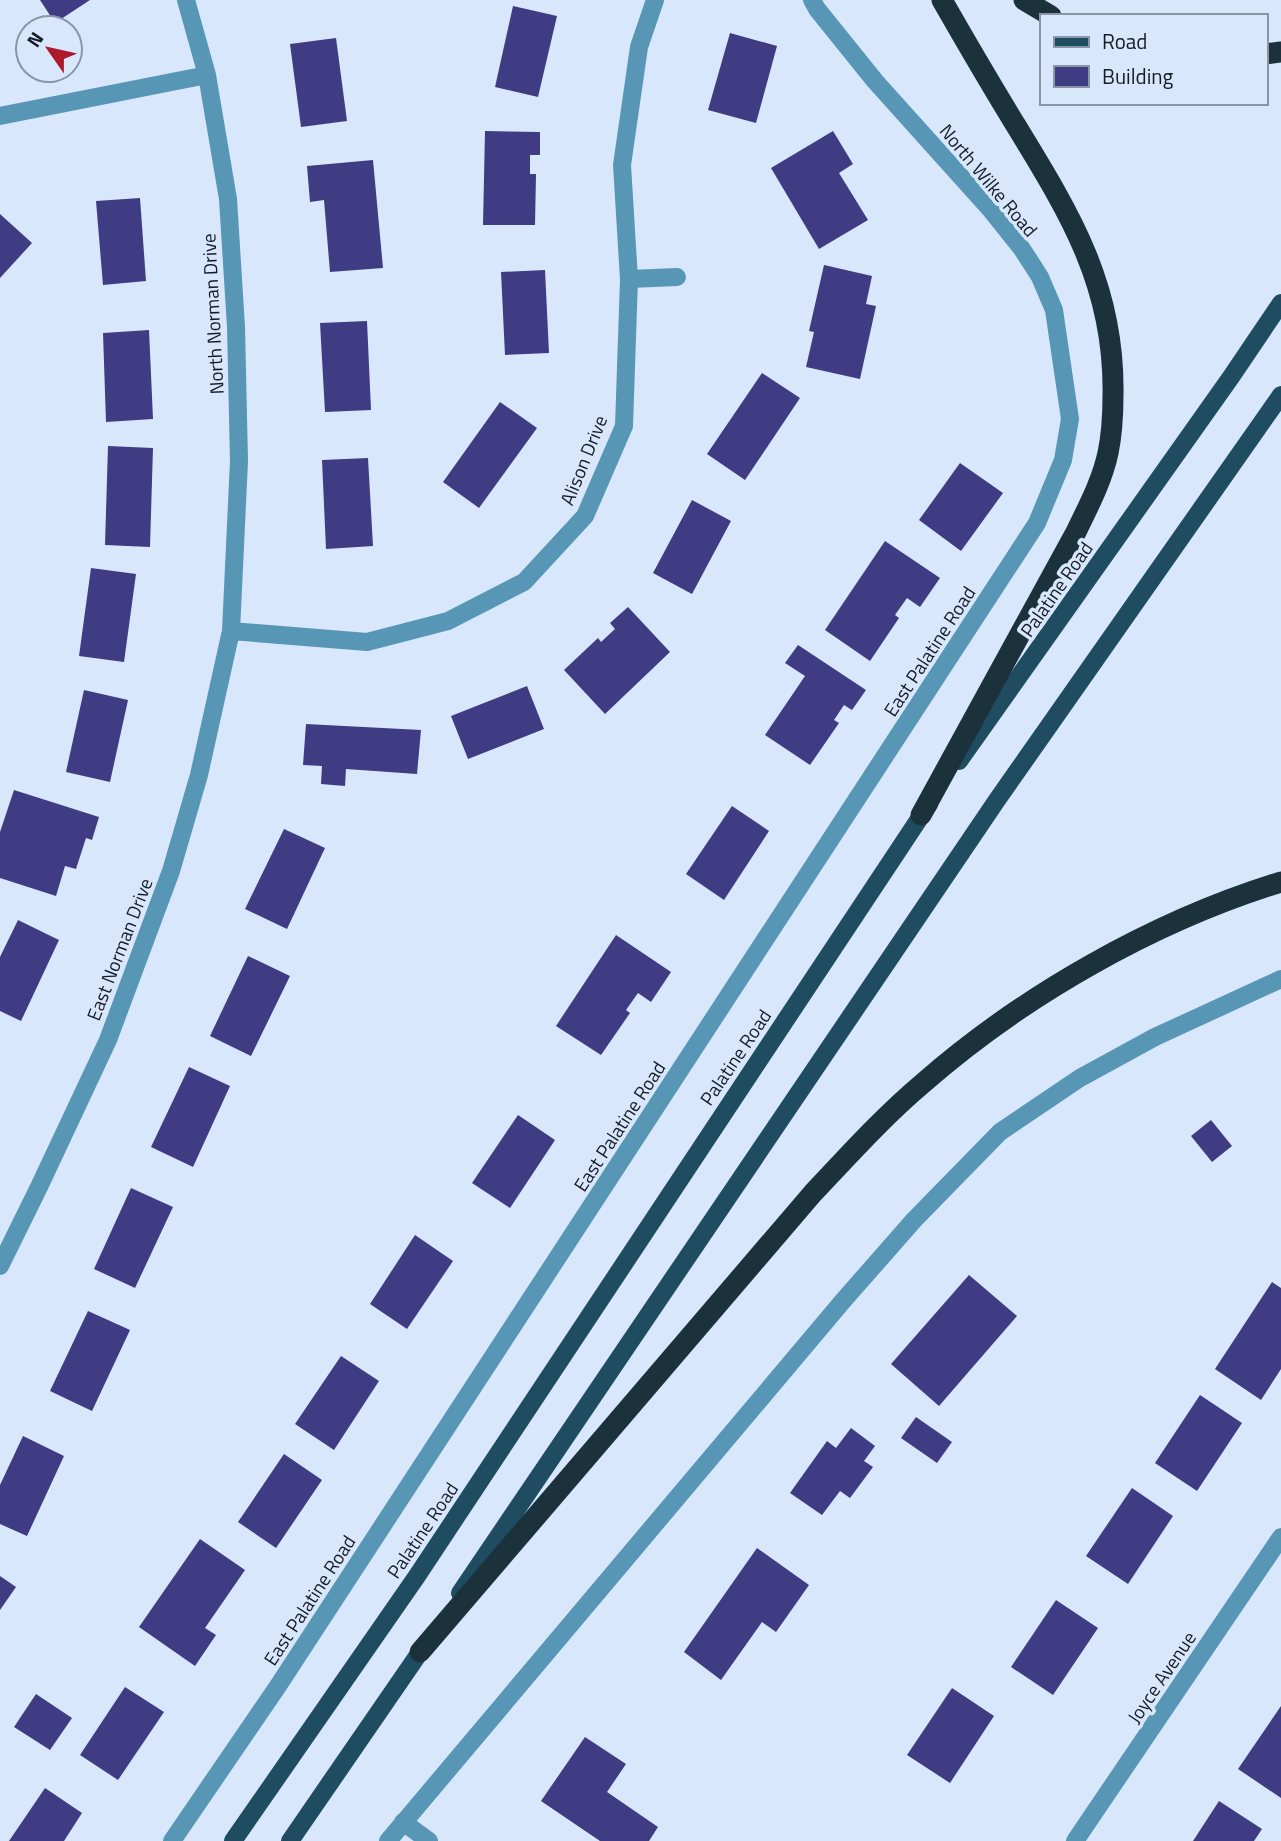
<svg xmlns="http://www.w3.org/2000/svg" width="1281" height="1841" viewBox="0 0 1281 1841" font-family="'Titillium Web',sans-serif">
	<rect width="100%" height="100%" fill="#d8e7fc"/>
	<!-- building -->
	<path fill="#3f3c83" d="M40,0H90L55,23Z
		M513,6L557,16L538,97L495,87Z
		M730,33L777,46L756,123L708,110Z
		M336,38L347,121L301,127L290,44Z
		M485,131L540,132V155H530V174H536L535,225H483Z
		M833,131L853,164L839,173L868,220L819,249L771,168Z
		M373,160L383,268L330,272L324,200L310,202L307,166Z
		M140,198L146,281L103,285L96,201Z
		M0,214L32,243L0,278Z
		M824,265L872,276L866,304L876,306L860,379L806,367L814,332L809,331Z
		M545,270L549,353L505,355L501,272Z
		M367,321L371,410L325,412L320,323Z
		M149,330L153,419L106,422L103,333Z
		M762,373L800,398L745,480L707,454Z
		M500,402L537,428L479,508L443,482Z
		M108,446L153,448L150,547L105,545Z
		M368,458L373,546L326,549L322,460Z
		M960,463L1003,493L961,551L919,520Z
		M692,500L731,521L692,594L653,573Z
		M885,541L940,578L920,607L907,598L895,615L899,618L870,661L825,630Z
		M91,568L136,574L124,662L79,656Z
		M628,607L670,652L605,714L564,670L598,638L601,642L615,629L610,623Z
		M798,645L866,690L852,710L844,705L834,720L839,723L810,765L765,735L805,676L785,663Z
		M527,686L544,729L468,759L451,716Z
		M84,690L128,700L110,782L66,772Z
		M306,724L421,730L417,774L346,769L345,786L321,784L322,766L303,765Z
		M14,790L99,817L92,840L86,838L76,869L65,866L56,896L0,878V832Z
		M732,806L769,831L724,900L686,874Z
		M284,829L325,848L287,929L245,909Z
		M18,920L59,940L21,1021L0,1011V957Z
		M616,935L671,972L651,1002L638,993L626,1010L630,1013L601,1055L556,1026Z
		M248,956L290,976L251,1056L210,1036Z
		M189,1067L230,1086L193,1167L151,1147Z
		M518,1115L555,1140L510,1208L472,1183Z
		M1211,1120L1232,1146L1212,1162L1191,1136Z
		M131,1188L173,1207L135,1288L94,1269Z
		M415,1235L453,1261L407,1329L370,1304Z
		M969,1275L1017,1316L939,1406L891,1364Z
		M1272,1282L1281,1288V1369L1261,1400L1215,1369Z
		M88,1311L130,1330L92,1411L50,1391Z
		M341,1356L379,1381L334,1450L295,1424Z
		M1200,1395L1242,1423L1197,1491L1155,1463Z
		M916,1417L952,1442L937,1463L901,1438Z
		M851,1428L875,1446L864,1461L873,1467L850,1498L840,1491L822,1515L790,1493L827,1441L836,1448Z
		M23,1436L64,1456L27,1536L0,1524V1485Z
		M284,1454L322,1480L276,1548L238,1522Z
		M1132,1488L1173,1516L1128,1584L1086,1556Z
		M200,1539L245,1570L205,1628L216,1635L195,1666L139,1627Z
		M757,1548L809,1585L776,1632L762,1622L721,1680L684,1652Z
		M0,1576L16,1587L0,1610Z
		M1056,1600L1098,1628L1053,1695L1011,1667Z
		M125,1687L164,1712L118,1780L80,1755Z
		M952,1688L994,1716L950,1783L907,1755Z
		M36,1694L72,1718L50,1750L14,1727Z
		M1281,1706V1798L1238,1769Z
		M585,1737L626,1764L607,1792L658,1827L649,1841H600L541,1801Z
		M45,1788L82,1813L64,1841H9Z
		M1219,1801L1262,1829L1254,1841H1193Z"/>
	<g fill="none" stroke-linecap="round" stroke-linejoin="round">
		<!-- street -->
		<path stroke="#5896b5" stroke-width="18" d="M0,116L207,75
			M629,279L677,277
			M231,631L367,642L448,621L524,582L585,516L624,426L629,279L622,165L639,47L655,0
			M0,1266L39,1187L108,1040L171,871L199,775L231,631L239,461L236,327L228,199L207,75L186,0
			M403,1822L429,1841
			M172,1841L278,1686L1037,523L1063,460L1070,419L1054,310L1040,277L1022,249L990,209L875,81L817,9L812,0
			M388,1841L842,1302L914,1220L1000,1132L1080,1078L1155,1037L1281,979
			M1075,1841L1281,1537"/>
		<!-- primary -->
		<path stroke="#204c61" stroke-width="18" d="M959,761L1231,377L1281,303
			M460,1593L997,800L1281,395
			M233,1841L417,1576L929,804
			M290,1841L427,1642"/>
		<!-- highway -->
		<path stroke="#1b323d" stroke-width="21" d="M1024,0L1051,16
			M1265,54L1281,52
			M921,815L1076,532C1088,507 1102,481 1108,453C1112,434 1113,415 1113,395C1115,286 1070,214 1015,124C990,83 966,42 942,0
			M420,1652L813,1193C848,1156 883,1117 922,1084C1022,996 1154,921 1281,882"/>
	</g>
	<g text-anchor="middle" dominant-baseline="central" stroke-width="7" stroke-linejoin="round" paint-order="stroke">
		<!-- street labels -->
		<g font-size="19" fill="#151c25" stroke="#d8e7fc">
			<text transform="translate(989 180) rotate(50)">North Wilke Road</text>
			<text transform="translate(212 314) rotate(-93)">North Norman Drive</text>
			<text transform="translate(583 460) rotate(-68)">Alison Drive</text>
			<text transform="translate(1056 589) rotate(-55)">Palatine Road</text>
			<text transform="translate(929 651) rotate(-57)">East Palatine Road</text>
			<text transform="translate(119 949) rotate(-69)">East Norman Drive</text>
			<text transform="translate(735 1057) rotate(-56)">Palatine Road</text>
			<text transform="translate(619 1126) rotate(-57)">East Palatine Road</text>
			<text transform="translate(422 1530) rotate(-56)">Palatine Road</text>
			<text transform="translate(309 1600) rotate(-57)">East Palatine Road</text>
			<text transform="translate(1161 1677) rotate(-56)">Joyce Avenue</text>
		</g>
	</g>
	<!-- legend -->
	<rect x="1040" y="14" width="228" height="91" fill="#d8e7fc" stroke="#8a96a6" stroke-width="2"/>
	<rect x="1054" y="37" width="35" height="10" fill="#204c61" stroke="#8a96a6" stroke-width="2"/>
	<text x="1102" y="49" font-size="21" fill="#151c25">Road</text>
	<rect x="1054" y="66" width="35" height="21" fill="#3f3c83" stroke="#8a96a6" stroke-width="2"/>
	<text x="1102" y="84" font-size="21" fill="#151c25">Building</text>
	<!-- north arrow -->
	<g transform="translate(49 49) rotate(304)"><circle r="33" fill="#d8e7fc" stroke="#8a96a6" stroke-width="2"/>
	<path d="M0-5L12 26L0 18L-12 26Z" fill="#ad192b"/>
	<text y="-10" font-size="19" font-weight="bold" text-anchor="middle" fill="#151c25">N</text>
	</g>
</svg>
